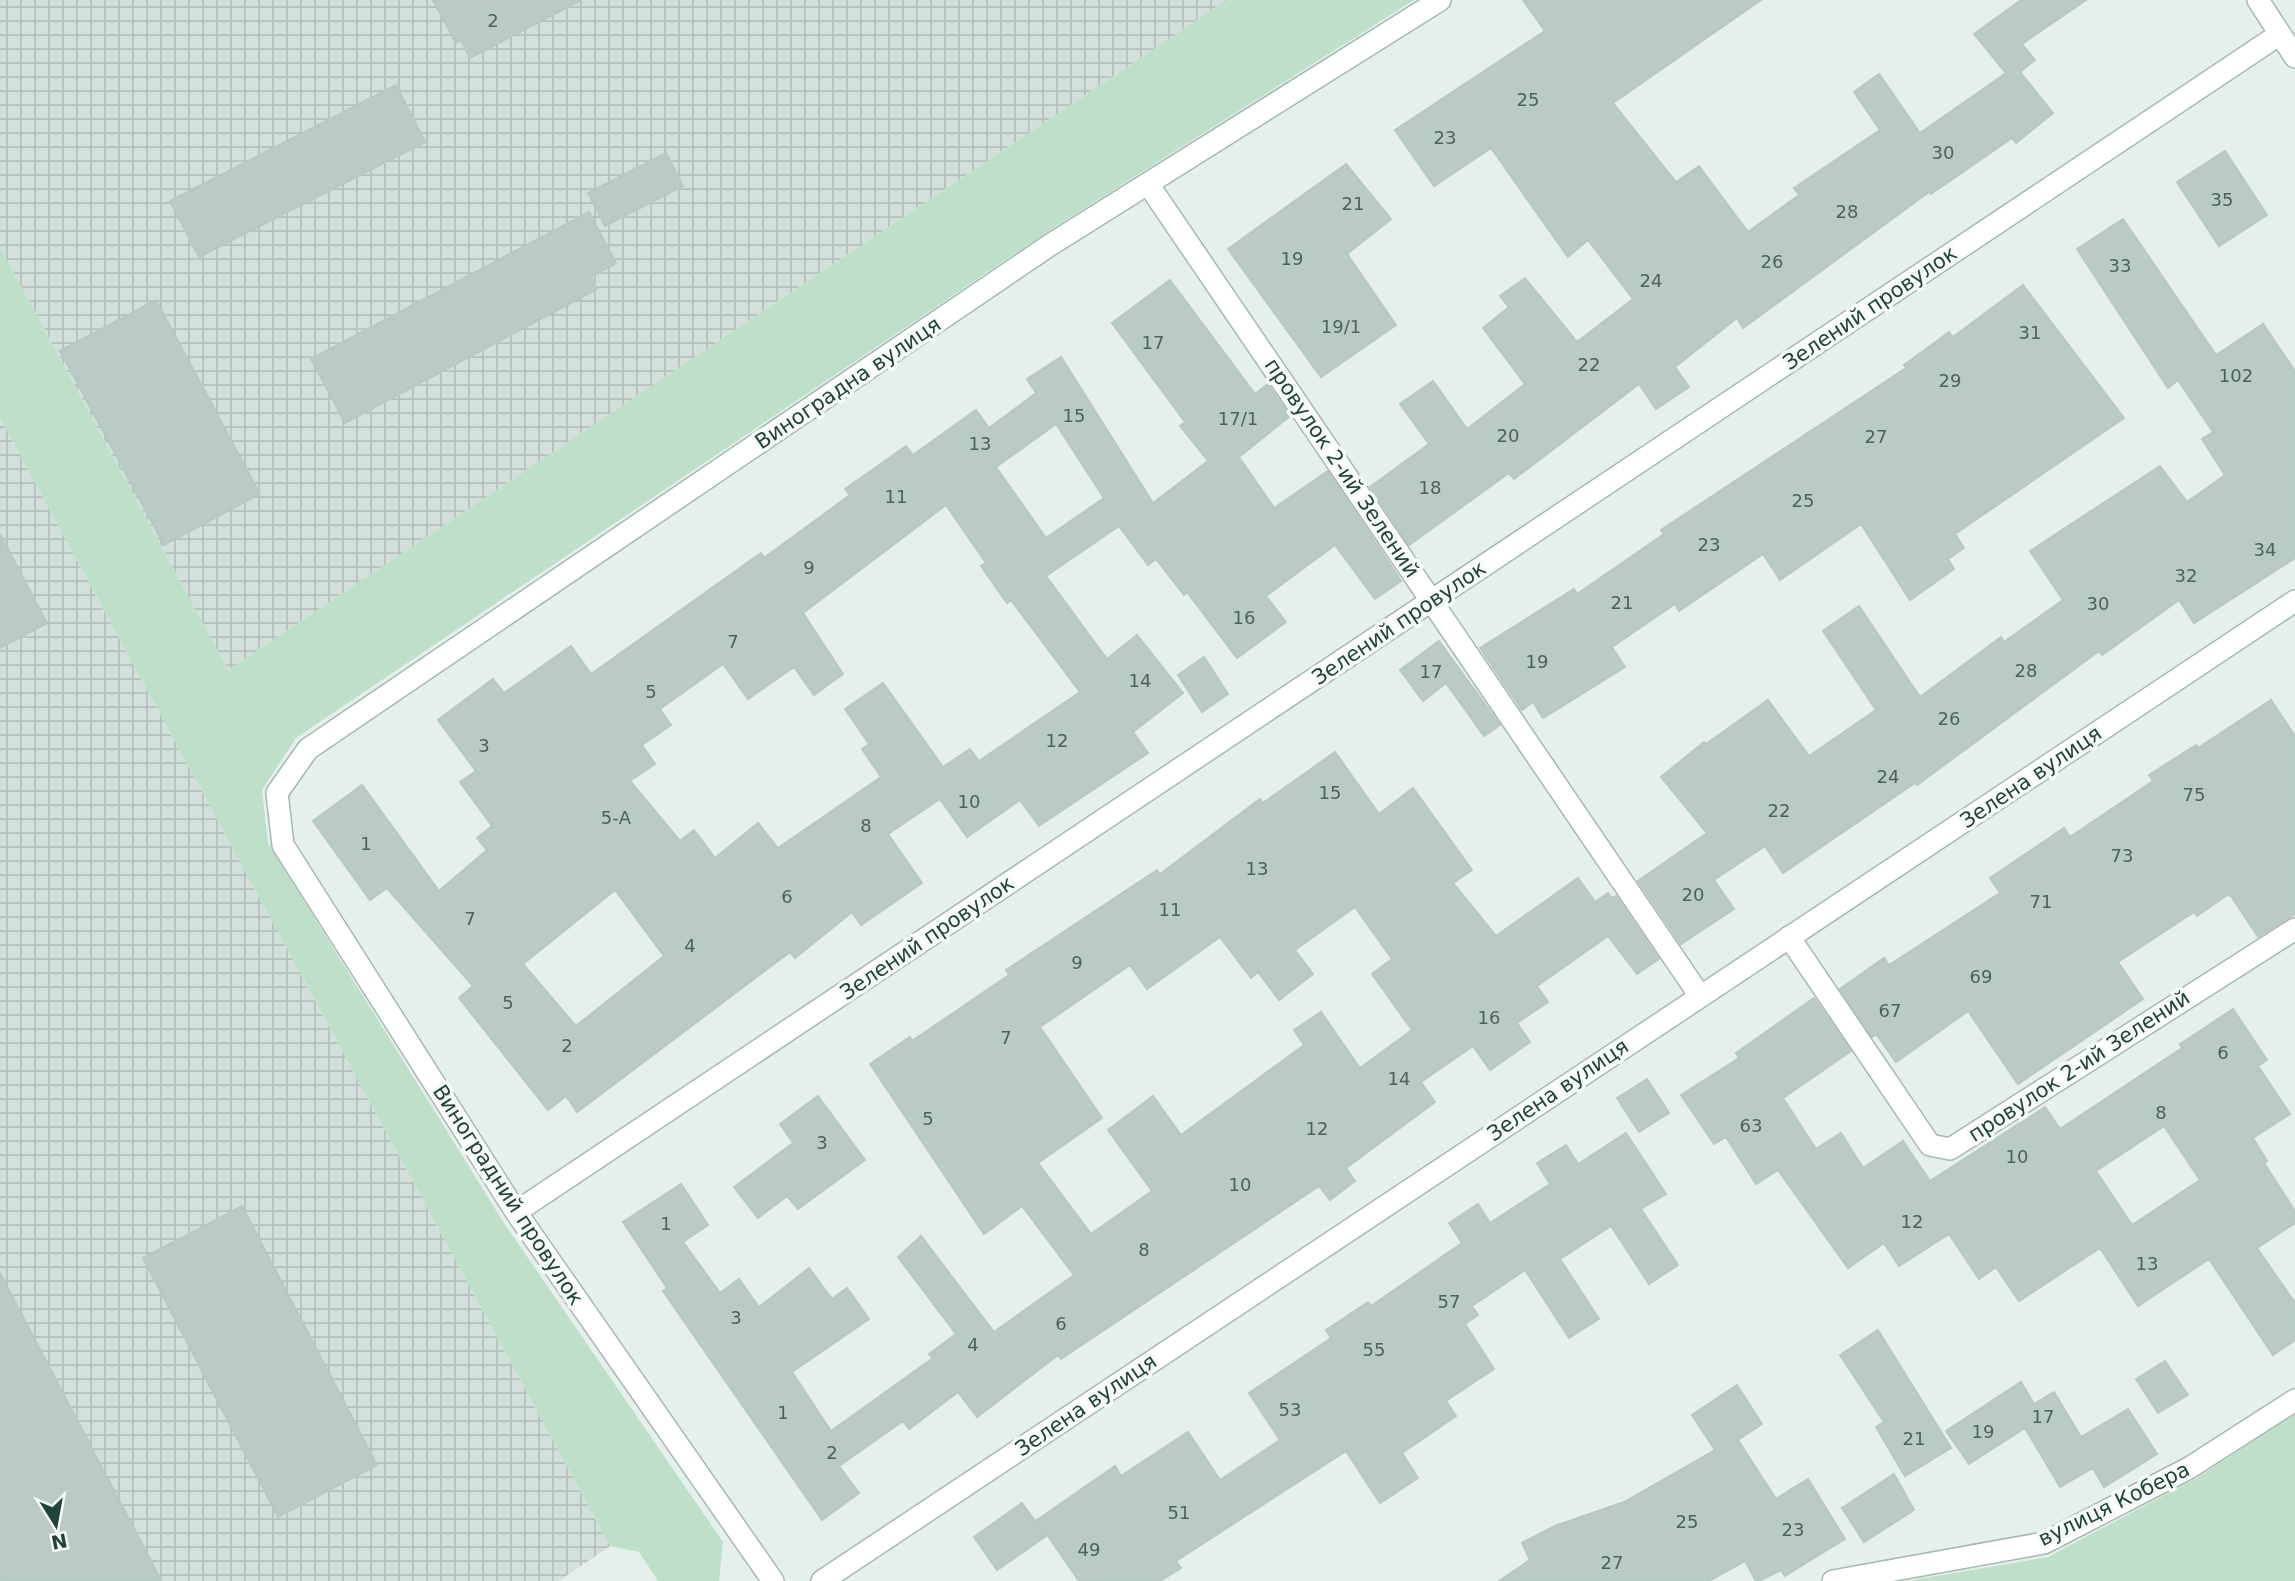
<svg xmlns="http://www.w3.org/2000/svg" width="2295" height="1581" viewBox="0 0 2295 1581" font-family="'DejaVu Sans',sans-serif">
	<defs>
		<pattern id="industrial-grid" width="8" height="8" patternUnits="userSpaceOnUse" patternTransform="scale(1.75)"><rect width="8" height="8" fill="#d3dfda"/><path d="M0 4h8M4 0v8" fill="none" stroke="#b5c1bc"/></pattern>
	</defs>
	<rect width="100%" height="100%" fill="#e5efeb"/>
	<!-- industrial -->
	<path fill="url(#industrial-grid)" d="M0,0H1227L228,670L0,247Z
		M0,418L610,1546L559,1581H0Z"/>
	<!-- green -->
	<path fill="#bee0ca" d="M1227,0H1414L1047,232L296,738L262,790L268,843L504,1223L723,1542L719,1581H658L639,1552L610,1546L0,418V247L228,670Z
		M2295,1414V1581H1907L2048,1557L2195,1479Z"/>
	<!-- building -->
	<path fill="#bacac4" stroke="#b7c9c3" stroke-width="2" fill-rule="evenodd" d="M433,0H581L470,58L461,40L456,43Z
		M1523,0H1761L1613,103L1676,182L1699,166L1748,232L1799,195L1794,188L1880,130L1854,92L1879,74L1920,133L2006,73L1974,34L2021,0H2086L2022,44L2035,60L2020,72L2053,113L2016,143L2012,138L1931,194L1929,192L1743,328L1737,318L1675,367L1689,387L1656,409L1639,384L1514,479L1509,473L1409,545L1370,487L1429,444L1400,404L1433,381L1467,429L1525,384L1483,328L1509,307L1500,296L1525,278L1577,342L1633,299L1588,240L1568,257L1491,148L1434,186L1395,130L1545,31Z
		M396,85L425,142L199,257L170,201Z
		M2225,151L2267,215L2219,246L2177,182Z
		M666,153L683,186L605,226L588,193Z
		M1346,164L1391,219L1347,254L1396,325L1321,377L1228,249Z
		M589,212L616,263L591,277L597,289L345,423L311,359Z
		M2123,219L2216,355L2263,324L2295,371V558L2194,623L2179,600L2102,655L2099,651L1917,785L1915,783L1783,873L1765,846L1714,880L1734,909L1681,944L1638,881L1707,833L1661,777L1704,742L1706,744L1768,700L1809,756L1876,710L1823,631L1859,606L1920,697L2001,637L2004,642L2063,600L2030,551L2160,466L2187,502L2225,475L2202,439L2213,432L2178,380L2168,388L2077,249Z
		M1170,280L1255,394L1268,384L1290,416L1239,457L1274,508L1328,471L1401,581L1375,599L1335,545L1266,596L1286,622L1237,658L1187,592L1184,595L1156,559L1148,565L1119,526L1046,576L1107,659L1137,635L1183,693L1133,732L1148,753L1039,826L1020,800L967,837L940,799L888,834L922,883L861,925L852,912L795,958L790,952L577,1112L566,1096L548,1110L459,998L473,986L387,888L370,900L313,821L362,785L439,891L487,850L477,838L492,826L460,782L476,771L438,720L493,679L504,693L571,646L591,674L761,553L764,558L850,495L845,489L906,446L913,455L976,410L989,428L1036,393L1027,379L1061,357L1153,503L1208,461L1180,426L1185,422L1112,323ZM1056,424L1104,498L1046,538L996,467ZM946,505L986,563L981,566L1007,603L1011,600L1080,692L979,761L970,749L943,767L883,683L845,709L869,744L862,749L881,777L778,848L758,823L715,858L694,830L680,841L630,781L655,764L642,745L671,725L660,709L723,664L748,699L794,667L814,695L843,674L803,613ZM615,890L664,956L576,1026L523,964Z
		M2023,285L2124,418L1955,534L1964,548L1948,559L1954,569L1910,600L1861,524L1780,580L1763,554L1679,611L1675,604L1612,647L1625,667L1543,718L1533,702L1522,710L1480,648L1574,589L1577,594L1664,534L1661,530L1906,368L1904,365L1949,332L1953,337Z
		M156,300L260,494L164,545L60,351Z
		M0,534L47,623L0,648Z
		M1439,641L1500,725L1484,736L1446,683L1423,701L1400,670Z
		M1204,657L1228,694L1202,712L1178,675Z
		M2271,700L2295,736V914L2258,937L2231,896L2227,895L2197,916L2194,912L2118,962L2143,999L2018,1084L1968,1011L1896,1062L1876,1034L1872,1037L1840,989L1884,958L1889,965L2000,893L1990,878L2064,828L2070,837L2153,781L2149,775L2196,745L2198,748Z
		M1335,752L1379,814L1413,788L1472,870L1453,883L1496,936L1578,878L1595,902L1608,893L1612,898L1616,896L1659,959L1637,974L1608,936L1537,986L1548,1002L1517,1023L1530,1042L1490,1070L1473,1046L1421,1082L1435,1102L1346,1168L1355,1181L1330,1200L1319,1186L1061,1359L1058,1355L977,1417L958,1392L909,1429L903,1421L839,1466L859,1493L822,1520L663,1291L667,1288L623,1222L681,1184L708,1225L683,1242L720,1293L739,1279L759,1307L809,1268L832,1299L847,1288L869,1319L792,1372L831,1431L933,1358L929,1354L956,1334L898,1257L921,1236L994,1332L1074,1275L1022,1206L984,1234L870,1064L910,1037L912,1041L1009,975L1006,970L1157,870L1160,874L1260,799L1263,803ZM1355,907L1392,959L1372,974L1412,1030L1360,1068L1321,1012L1294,1030L1304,1045L1181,1135L1153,1096L1108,1130L1152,1191L1091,1234L1038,1163L1102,1118L1040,1027L1130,965L1147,989L1220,937L1251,978L1258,972L1279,1000L1313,974L1295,950Z
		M1814,998L1851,1051L1783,1098L1816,1149L1841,1133L1863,1168L1903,1141L1930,1181L2045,1107L2060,1129L2182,1048L2180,1044L2233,1009L2267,1060L2258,1066L2290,1114L2253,1138L2267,1161L2264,1163L2295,1211V1223L2257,1248L2295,1303V1340L2273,1355L2209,1259L2138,1306L2100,1248L2019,1301L1996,1267L1979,1279L1949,1234L1899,1266L1884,1243L1848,1268L1778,1170L1756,1184L1726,1137L1714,1144L1681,1095L1739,1058L1736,1053ZM2164,1126L2200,1180L2132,1225L2096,1171Z
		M1647,1079L1669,1113L1639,1132L1617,1098Z
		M818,1096L865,1160L798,1209L787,1196L758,1218L734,1187L793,1143L780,1124Z
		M1626,1133L1666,1194L1641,1209L1678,1265L1649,1284L1611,1226L1560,1259L1599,1319L1569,1338L1525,1270L1472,1306L1478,1315L1465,1324L1494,1369L1446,1401L1456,1416L1402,1453L1418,1478L1380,1503L1346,1451L1176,1561L1181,1568L1160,1581H1079L1037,1520L1115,1466L1121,1476L1188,1432L1220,1480L1280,1440L1249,1393L1331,1338L1326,1330L1368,1302L1371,1306L1462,1243L1449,1223L1478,1204L1490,1223L1550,1184L1537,1163L1566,1145L1578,1164Z
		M242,1206L377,1465L278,1517L143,1258Z
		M0,1273L151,1561L161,1581H0Z
		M1878,1330L1951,1448L1905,1476L1876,1427L1884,1422L1840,1355Z
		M2165,1361L2188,1395L2158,1413L2136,1379Z
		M2021,1382L2034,1404L2054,1392L2081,1437L2128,1409L2157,1454L2104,1487L2093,1468L2060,1487L2025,1428L1969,1464L1946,1431Z
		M1737,1385L1762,1424L1738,1440L1776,1499L1808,1479L1845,1539L1785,1576L1781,1570L1759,1581H1756L1745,1561L1709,1581H1499L1530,1560L1522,1543L1555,1526L1624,1502L1715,1450L1692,1415Z
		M1894,1474L1914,1510L1864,1542L1842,1508Z
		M1022,1503L1046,1536L997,1570L974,1537Z"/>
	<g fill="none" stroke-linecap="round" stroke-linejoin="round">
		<!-- service casing -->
		<g stroke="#a7b8b3" stroke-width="24">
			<path id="service" d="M1789,937L1930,1145L1950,1149L2295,929"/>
		</g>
		<!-- minor casing -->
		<g stroke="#a7b8b3" stroke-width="24">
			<path id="minor" d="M2258,0L2295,57
				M1148,184L1700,996
				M516,1212L2280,34
				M773,1581L516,1212L283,845L277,793L308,749L1050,245L1440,0
				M822,1581L2295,601
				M1833,1581L2044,1543L2189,1468L2295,1400"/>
		</g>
		<!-- service -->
		<use href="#service" stroke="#fff" stroke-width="21"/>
		<!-- minor -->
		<use href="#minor" stroke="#fff" stroke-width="21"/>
	</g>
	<g text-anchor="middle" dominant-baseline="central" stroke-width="7" stroke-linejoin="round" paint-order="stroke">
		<!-- number labels -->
		<g font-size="18" fill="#49645e">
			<text x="493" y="20">2</text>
			<text x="1528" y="99">25</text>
			<text x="1445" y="137">23</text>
			<text x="1943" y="152">30</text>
			<text x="2222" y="199">35</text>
			<text x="1353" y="203">21</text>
			<text x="1847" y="211">28</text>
			<text x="1292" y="258">19</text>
			<text x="1772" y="261">26</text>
			<text x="2120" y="265">33</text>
			<text x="1651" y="280">24</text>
			<text x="1341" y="326">19/1</text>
			<text x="2030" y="332">31</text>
			<text x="1153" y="342">17</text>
			<text x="1589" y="364">22</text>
			<text x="2236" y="375">102</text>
			<text x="1950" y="380">29</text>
			<text x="1074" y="415">15</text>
			<text x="1238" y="418">17/1</text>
			<text x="1508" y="435">20</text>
			<text x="1876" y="436">27</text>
			<text x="980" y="443">13</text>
			<text x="1430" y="487">18</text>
			<text x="896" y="496">11</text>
			<text x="1803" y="500">25</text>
			<text x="1709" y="544">23</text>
			<text x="2265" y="549">34</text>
			<text x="809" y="567">9</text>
			<text x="2186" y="575">32</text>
			<text x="1622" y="602">21</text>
			<text x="2098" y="603">30</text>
			<text x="1244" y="617">16</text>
			<text x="733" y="641">7</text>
			<text x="1537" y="661">19</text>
			<text x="2026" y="670">28</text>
			<text x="1431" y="671">17</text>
			<text x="1140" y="680">14</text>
			<text x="651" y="691">5</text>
			<text x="1949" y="718">26</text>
			<text x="1057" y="740">12</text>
			<text x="484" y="745">3</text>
			<text x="1888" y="776">24</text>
			<text x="1330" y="792">15</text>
			<text x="2194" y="794">75</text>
			<text x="969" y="801">10</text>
			<text x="1779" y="810">22</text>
			<text x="616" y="817">5-А</text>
			<text x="866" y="825">8</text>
			<text x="366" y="843">1</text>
			<text x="2122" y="855">73</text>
			<text x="1257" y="868">13</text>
			<text x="1693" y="894">20</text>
			<text x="787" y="896">6</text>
			<text x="2041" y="901">71</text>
			<text x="1170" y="909">11</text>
			<text x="470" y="918">7</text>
			<text x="690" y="945">4</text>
			<text x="1077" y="962">9</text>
			<text x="1981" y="976">69</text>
			<text x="508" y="1002">5</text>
			<text x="1890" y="1010">67</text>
			<text x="1489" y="1017">16</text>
			<text x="1006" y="1037">7</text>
			<text x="567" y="1045">2</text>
			<text x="2223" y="1052">6</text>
			<text x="1399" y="1078">14</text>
			<text x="2161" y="1112">8</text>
			<text x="928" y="1118">5</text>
			<text x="1751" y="1125">63</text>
			<text x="1317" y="1128">12</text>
			<text x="822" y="1142">3</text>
			<text x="2017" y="1156">10</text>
			<text x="1240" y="1184">10</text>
			<text x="1912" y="1221">12</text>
			<text x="666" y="1223">1</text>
			<text x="1144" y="1249">8</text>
			<text x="2147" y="1263">13</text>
			<text x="1449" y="1301">57</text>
			<text x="736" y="1317">3</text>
			<text x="1061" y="1323">6</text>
			<text x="973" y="1344">4</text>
			<text x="1374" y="1349">55</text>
			<text x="1290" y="1409">53</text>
			<text x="783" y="1412">1</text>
			<text x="2043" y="1416">17</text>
			<text x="1983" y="1431">19</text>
			<text x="1914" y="1438">21</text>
			<text x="832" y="1452">2</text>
			<text x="1179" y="1512">51</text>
			<text x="1687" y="1521">25</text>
			<text x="1793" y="1529">23</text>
			<text x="1089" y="1549">49</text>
			<text x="1612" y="1562">27</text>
		</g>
		<!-- street labels -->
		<g font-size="21" fill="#23423c" stroke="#f6fbf9">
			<text transform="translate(1870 308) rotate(-34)">Зелений провулок</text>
			<text transform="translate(848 383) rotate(-34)">Виноградна вулиця</text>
			<text transform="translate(1342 468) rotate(56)">провулок 2-ий Зелений</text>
			<text transform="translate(1399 623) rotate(-34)">Зелений провулок</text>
			<text transform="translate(2031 777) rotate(-34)">Зелена вулиця</text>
			<text transform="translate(927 938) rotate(-34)">Зелений провулок</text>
			<text transform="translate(2079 1066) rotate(-33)">провулок 2-ий Зелений</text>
			<text transform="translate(1558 1090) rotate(-34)">Зелена вулиця</text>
			<text transform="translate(508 1195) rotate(57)">Виноградний провулок</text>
			<text transform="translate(1086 1405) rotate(-34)">Зелена вулиця</text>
			<text transform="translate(2114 1504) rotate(-26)">вулиця Кобера</text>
		</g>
	</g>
	<!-- north arrow -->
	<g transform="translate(56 1525) rotate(169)" stroke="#f6fbf9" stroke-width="5" paint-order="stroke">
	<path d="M0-5L12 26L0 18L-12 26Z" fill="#23423c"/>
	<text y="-10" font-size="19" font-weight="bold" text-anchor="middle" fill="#23423c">N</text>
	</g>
</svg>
